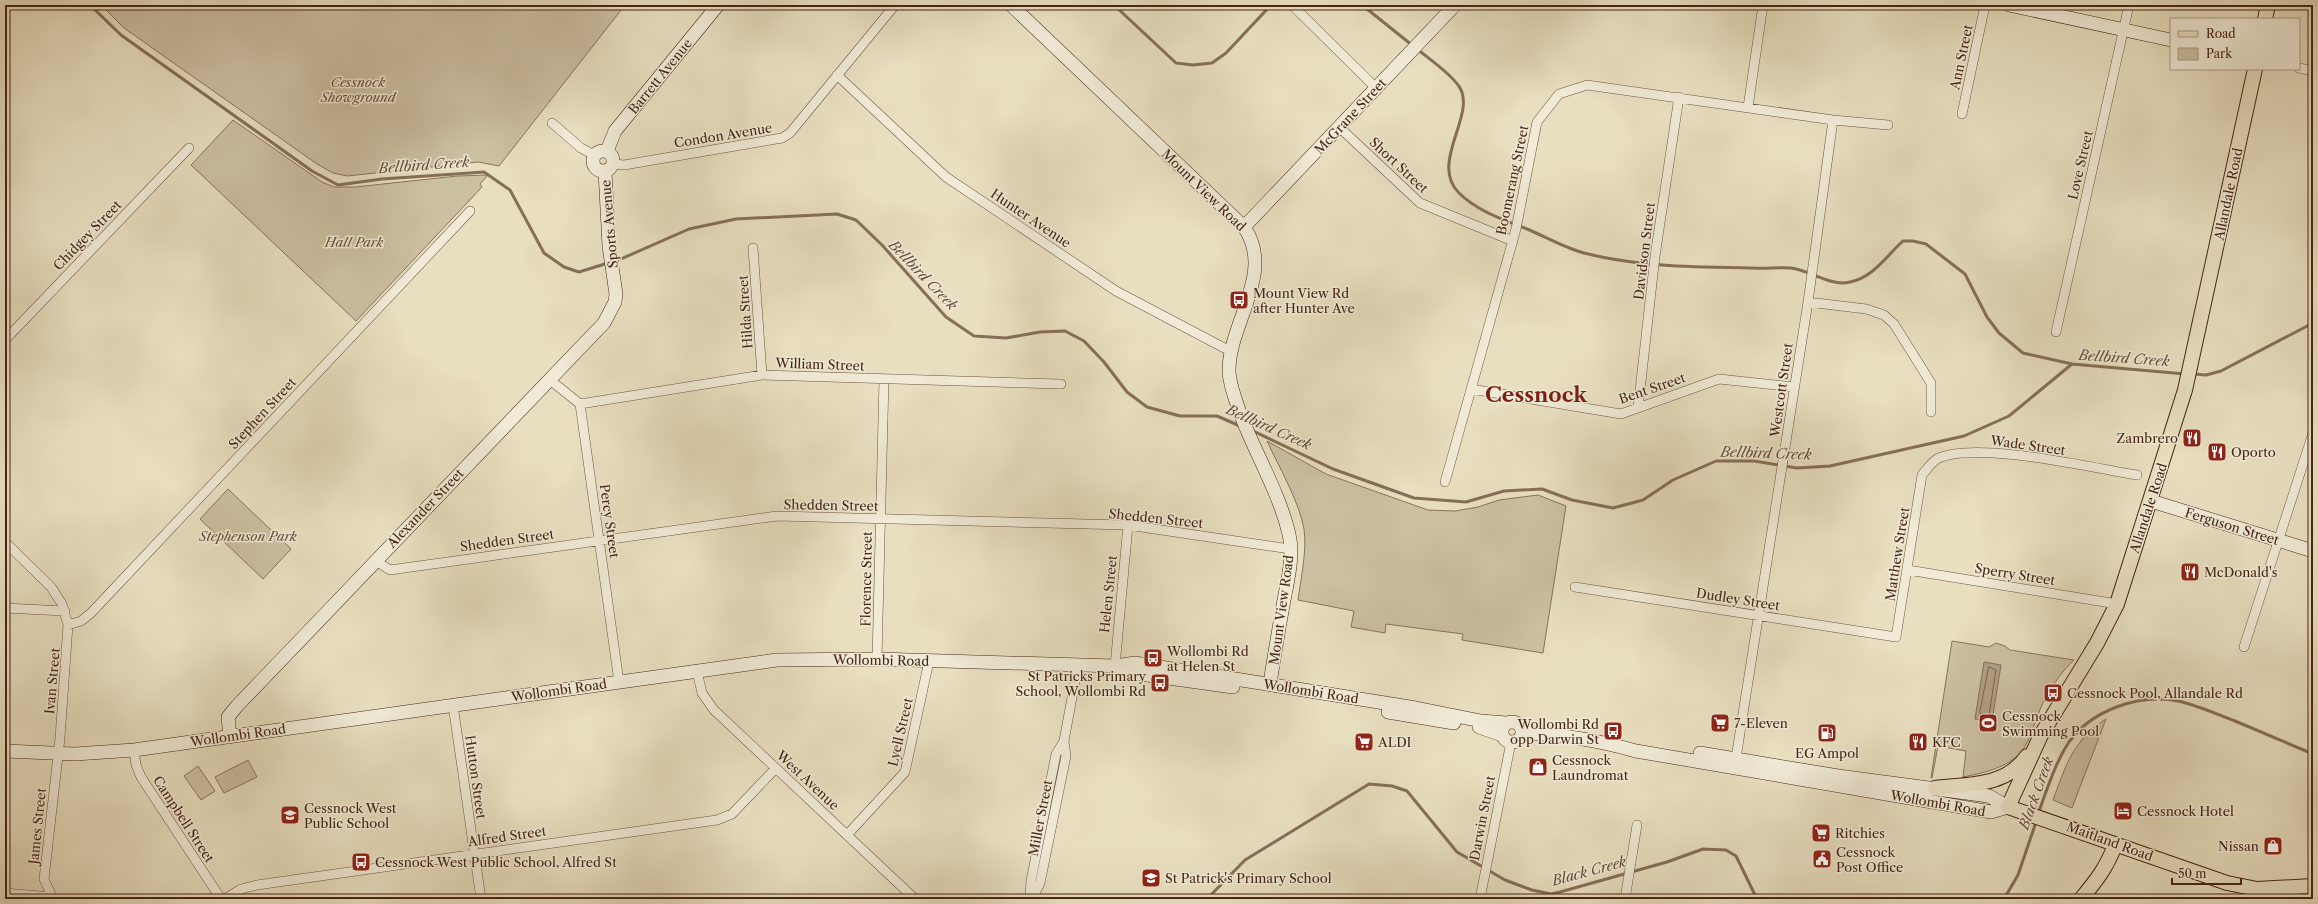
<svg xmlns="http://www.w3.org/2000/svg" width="2318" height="904" viewBox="0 0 2318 904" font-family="'Libre Caslon Text',serif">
	<rect width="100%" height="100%" fill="#e8dfc0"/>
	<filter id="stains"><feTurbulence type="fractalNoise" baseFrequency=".005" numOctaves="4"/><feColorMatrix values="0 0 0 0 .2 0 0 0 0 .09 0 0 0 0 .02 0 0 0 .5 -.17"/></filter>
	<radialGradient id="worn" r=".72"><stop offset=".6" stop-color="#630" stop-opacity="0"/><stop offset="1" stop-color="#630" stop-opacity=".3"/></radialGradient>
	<!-- green -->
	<path fill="#ccc0a3" stroke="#89735c" d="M101,5H625L499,166L478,162L347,176L333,173L317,164L124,28Z
		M233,120L322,182L334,187H355L457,176L488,175L480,184L482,187L356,321L191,165Z
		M1267,441L1326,474L1428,510L1455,511L1478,507L1499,500L1538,495L1566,506L1543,653L1462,640L1463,634L1386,624L1385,633L1351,627L1354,611L1298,600C1301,577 1307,552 1304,529C1299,501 1279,467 1267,441Z
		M228,489L291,549L263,579L200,519Z
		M1952,641L1989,647L1996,643L2005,646L2010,650L2074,660C2060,673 2050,689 2041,707C2033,725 2031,745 2015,758C2001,769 1979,774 1963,777L1966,751L1938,746L1932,778H1931Z
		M2106,719L2072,808L2053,800C2066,765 2073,740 2106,719Z
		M248,760L257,777L224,793L215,777Z
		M198,766L215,791L201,800L184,776Z"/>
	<!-- water -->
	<path fill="#b1a086" stroke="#866f58" d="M1984,662L2001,665L1992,721L1975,719Z"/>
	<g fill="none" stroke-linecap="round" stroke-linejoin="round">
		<!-- shore -->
		<path stroke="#7c634d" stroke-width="1" d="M1989,667L1996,670L1989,715L1986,716L1980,713Z"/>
		<!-- stream -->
		<path stroke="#866f58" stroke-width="3" d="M90,5L121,35L312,171L338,185L382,179L484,172L510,190L544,253L564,267L579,272L608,263
			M1114,5L1176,63L1193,65L1212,63L1226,53L1271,5
			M1362,5L1412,45
			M1417,49C1428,58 1453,75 1460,88C1476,116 1429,163 1459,193C1477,211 1504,220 1527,229C1546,237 1565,248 1584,253C1639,267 1696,267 1752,268C1765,269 1778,267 1791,268C1810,270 1830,287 1850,282C1874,277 1886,256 1903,241H1913L1926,244L1965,274L1987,317L1999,333L2023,353L2072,364
			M614,262L689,229L736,219L837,214L856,220L882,245L946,317L974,336L1006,338L1040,332L1065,331L1084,341L1104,362L1127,392L1147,407L1180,416H1217L1240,426
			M2193,374L2206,375L2221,371L2313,323
			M1251,430L1333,469L1414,498L1466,502L1504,491L1542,489L1572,500L1613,508L1643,500L1673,480L1716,461H1754L1797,468L1830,466L1964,436L2009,416L2072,364L2185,374
			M2038,814C2047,790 2055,763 2069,742C2092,710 2140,693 2178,701C2197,705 2216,714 2235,721C2261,732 2287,743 2313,754
			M1207,899L1245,860L1369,784L1392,786L1407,791L1457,852L1505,880L1532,890L1551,894L1560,892L1667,862L1703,849L1726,850L1736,856L1757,899
			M2004,899L2018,875L2036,822"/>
		<!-- street casing -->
		<g stroke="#6e543f" stroke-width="10">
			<path id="street" d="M1292,5L1376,88
				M2299,68L2313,71
				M837,75L946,177L1116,291L1232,352
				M1748,107L1763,5
				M1962,114L1985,5
				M552,123L581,148L594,155
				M1339,127L1420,203L1513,241
				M613,164L624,165L782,138L790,133L895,5
				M753,248L762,375
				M1808,302L1866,309L1884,315L1894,324L1931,383V412
				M2056,332L2129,5
				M5,340L189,148
				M549,379L580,404L619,682
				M1471,389L1621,414L1719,379L1794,387
				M580,404L762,375L1061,384
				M1638,408L1655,256L1679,97
				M1445,482L1516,229L1537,122L1559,94L1587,85L1833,120L1888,125
				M5,542L51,587L62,604L68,625L60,738L44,879L53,899
				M376,561L390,570L777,516L1128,525L1290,549
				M1908,570L2117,604
				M1575,587L1896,637L1922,475C1927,469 1931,463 1937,459C1974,440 2093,468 2137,475
				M5,608L65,611
				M68,625L81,621L91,613L470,211
				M2244,647L2313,433
				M877,659L884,379
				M1115,666L1128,525
				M697,671L702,693L714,710L915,899
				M453,705L481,899
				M134,750L136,765L141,777L221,899
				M1736,758L1808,302L1833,120
				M847,835L905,772L929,661
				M2282,888L2284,899
				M5,893L51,897
				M225,899L241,889L257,885L717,820L732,814L776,768
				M1030,899L1031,881L1056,754L1064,741
				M1032,899L1040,883L1066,756L1064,741L1078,665
				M1480,899L1511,742
				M1625,899L1637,825"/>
		</g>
		<!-- secondary casing -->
		<g stroke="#462614" stroke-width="14">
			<path id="secondary" d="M1011,5L1244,227C1276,273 1228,324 1229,372C1230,387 1236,400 1240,413C1255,453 1279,492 1289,534C1294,555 1288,579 1284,600C1279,628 1274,656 1270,684
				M2009,5L2171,40
				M593 161a10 10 0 1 1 20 0a10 10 0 1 1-20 0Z
				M607,151L615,131L718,5
				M1244,227L1455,5
				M2151,501L2313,551
				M1116,667L1133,673L1233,687
				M1388,712L1454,723
				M1502 732a10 10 0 1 1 20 0a10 10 0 1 1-20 0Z
				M1479,727L1502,735
				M1522,733C1560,734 1600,741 1636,751L1991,812L2008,807
				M230,737L228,717L237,706L604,323L615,302L616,294L609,246L605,171
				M5,751L75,754L134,750L777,660L877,659L1115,666L1135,663L1416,708L1481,721L1506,723
				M1700,753L1838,776L1989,796L2008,807"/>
		</g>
		<!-- primary casing -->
		<g stroke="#462614" stroke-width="16">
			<path id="primary" d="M2265,19L2268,5
				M2255,69L2185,390L2117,604L2097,643L2041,735L2008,807L2227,883L2257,889L2313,886
				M1935,788C1968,784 2006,787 2027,756
				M2081,899C2096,881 2107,867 2115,845"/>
		</g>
		<!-- street -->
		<use href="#street" stroke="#f0ead6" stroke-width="9"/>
		<!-- secondary -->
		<use href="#secondary" stroke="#f0ead6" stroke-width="13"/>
		<!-- primary -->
		<use href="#primary" stroke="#e8dfc0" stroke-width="14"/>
	</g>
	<!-- icons -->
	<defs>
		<g id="bus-square" transform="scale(1)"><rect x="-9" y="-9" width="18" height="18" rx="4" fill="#8f2418" stroke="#f0ead6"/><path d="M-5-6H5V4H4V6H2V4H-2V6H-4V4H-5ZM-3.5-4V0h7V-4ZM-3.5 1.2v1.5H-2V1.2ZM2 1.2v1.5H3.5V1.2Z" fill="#fff"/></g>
		<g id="restaurant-square" transform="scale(1)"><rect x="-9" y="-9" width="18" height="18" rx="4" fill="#8f2418" stroke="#f0ead6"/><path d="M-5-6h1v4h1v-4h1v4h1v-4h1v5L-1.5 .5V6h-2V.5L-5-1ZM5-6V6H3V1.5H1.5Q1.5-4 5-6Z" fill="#fff"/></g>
		<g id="supermarket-square" transform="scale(1)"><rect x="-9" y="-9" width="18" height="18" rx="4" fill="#8f2418" stroke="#f0ead6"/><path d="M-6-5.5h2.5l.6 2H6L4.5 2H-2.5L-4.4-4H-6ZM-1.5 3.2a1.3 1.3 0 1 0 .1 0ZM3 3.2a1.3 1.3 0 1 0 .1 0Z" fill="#fff"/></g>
		<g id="stadium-square" transform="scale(1)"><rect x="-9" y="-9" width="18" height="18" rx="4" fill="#8f2418" stroke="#f0ead6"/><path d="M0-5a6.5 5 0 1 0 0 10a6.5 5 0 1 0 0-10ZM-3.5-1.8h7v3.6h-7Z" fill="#fff"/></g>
		<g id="fuel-square" transform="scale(1)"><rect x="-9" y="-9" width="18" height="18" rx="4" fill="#8f2418" stroke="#f0ead6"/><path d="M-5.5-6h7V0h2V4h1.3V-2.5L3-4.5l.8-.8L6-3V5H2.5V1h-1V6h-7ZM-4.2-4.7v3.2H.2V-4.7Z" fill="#fff"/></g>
		<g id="shop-square" transform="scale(1)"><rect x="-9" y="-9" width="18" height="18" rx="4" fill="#8f2418" stroke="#f0ead6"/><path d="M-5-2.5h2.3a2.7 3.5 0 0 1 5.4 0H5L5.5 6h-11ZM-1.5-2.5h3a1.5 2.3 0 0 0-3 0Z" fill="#fff"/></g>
		<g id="hotel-square" transform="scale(1)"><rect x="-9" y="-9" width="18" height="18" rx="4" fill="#8f2418" stroke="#f0ead6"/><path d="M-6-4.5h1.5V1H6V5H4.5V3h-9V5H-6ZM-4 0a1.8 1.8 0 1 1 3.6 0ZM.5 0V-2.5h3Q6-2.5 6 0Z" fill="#fff"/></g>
		<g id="school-square" transform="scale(1)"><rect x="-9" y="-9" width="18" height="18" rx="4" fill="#8f2418" stroke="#f0ead6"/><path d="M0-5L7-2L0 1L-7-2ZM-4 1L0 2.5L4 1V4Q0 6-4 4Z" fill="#fff"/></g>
		<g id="civic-square" transform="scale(1)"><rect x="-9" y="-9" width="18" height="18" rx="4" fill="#8f2418" stroke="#f0ead6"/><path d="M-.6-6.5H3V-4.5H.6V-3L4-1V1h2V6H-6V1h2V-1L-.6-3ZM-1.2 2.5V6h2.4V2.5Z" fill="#fff"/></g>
	</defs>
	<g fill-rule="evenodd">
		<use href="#bus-square" x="1239" y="300"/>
		<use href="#restaurant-square" x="2192" y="438"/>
		<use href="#restaurant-square" x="2217" y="452"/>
		<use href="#restaurant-square" x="2190" y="572"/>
		<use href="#bus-square" x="1153" y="658"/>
		<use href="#bus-square" x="1160" y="683"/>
		<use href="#bus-square" x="2053" y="693"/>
		<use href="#supermarket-square" x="1720" y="723"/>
		<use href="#stadium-square" x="1988" y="723"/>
		<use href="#bus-square" x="1613" y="731"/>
		<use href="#fuel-square" x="1827" y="733"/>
		<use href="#supermarket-square" x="1364" y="742"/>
		<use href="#restaurant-square" x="1918" y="742"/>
		<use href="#shop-square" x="1538" y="767"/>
		<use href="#hotel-square" x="2123" y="811"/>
		<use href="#school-square" x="290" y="815"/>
		<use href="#supermarket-square" x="1821" y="833"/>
		<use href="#shop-square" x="2273" y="846"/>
		<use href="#civic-square" x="1822" y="859"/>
		<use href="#bus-square" x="361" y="862"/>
		<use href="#school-square" x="1151" y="878"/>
	</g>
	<g text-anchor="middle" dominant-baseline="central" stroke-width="3" stroke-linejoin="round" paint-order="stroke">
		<!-- street labels -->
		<g font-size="13" fill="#462614" stroke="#f0ead6">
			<text transform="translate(1961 57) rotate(-78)">Ann Street</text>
			<text transform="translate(660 76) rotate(-51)">Barrett Avenue</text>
			<text transform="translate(1350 116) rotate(-47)">McGrane Street</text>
			<text transform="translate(723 135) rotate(-9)">Condon Avenue</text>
			<text transform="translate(1399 165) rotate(43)">Short Street</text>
			<text transform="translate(2080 165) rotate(-77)">Love Street</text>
			<text transform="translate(1512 180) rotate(-78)">Boomerang Street</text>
			<text transform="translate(1204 190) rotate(44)">Mount View Road</text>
			<text transform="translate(2228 194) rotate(-78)">Allandale Road</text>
			<text transform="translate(1031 218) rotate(34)">Hunter Avenue</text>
			<text transform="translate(609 224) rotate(-95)">Sports Avenue</text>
			<text transform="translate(87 235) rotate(-46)">Chidgey Street</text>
			<text transform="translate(1644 251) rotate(-83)">Davidson Street</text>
			<text transform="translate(745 312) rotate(-94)">Hilda Street</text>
			<text transform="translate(820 364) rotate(2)">William Street</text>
			<text transform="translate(1652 388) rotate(-19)">Bent Street</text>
			<text transform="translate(1781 390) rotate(-82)">Westcott Street</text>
			<text transform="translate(262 413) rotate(-47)">Stephen Street</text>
			<text transform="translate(2028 445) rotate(8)">Wade Street</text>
			<text transform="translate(831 505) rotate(1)">Shedden Street</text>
			<text transform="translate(425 508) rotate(-46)">Alexander Street</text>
			<text transform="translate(2148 508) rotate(-72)">Allandale Road</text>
			<text transform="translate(1156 518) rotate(6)">Shedden Street</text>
			<text transform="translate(610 521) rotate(82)">Percy Street</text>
			<text transform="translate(2232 526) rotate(17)">Ferguson Street</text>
			<text transform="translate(507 540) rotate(-8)">Shedden Street</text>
			<text transform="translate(1897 554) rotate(-81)">Matthew Street</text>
			<text transform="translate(2015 574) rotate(9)">Sperry Street</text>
			<text transform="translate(866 579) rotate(-89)">Florence Street</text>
			<text transform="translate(1108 594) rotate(-84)">Helen Street</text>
			<text transform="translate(1738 599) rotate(9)">Dudley Street</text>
			<text transform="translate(1281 610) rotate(-82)">Mount View Road</text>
			<text transform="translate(881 660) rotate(1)">Wollombi Road</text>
			<text transform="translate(52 681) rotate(-85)">Ivan Street</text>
			<text transform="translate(559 690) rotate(-8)">Wollombi Road</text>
			<text transform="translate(1311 691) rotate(9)">Wollombi Road</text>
			<text transform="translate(900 732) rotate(-77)">Lyell Street</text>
			<text transform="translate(238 735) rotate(-8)">Wollombi Road</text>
			<text transform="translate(476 777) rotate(82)">Hutton Street</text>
			<text transform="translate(808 780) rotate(43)">West Avenue</text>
			<text transform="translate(1938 803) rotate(10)">Wollombi Road</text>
			<text transform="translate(1040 818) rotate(-79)">Miller Street</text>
			<text transform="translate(1482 818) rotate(-79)">Darwin Street</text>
			<text transform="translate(184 819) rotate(57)">Campbell Street</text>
			<text transform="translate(37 826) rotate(-84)">James Street</text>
			<text transform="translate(507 836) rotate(-8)">Alfred Street</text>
			<text transform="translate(2110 841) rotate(20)">Maitland Road</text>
		</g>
		<!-- park labels -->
		<g font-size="13" font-style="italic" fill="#684c38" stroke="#f0ead6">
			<text x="358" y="82">Cessnock<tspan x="358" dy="15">Showground</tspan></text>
			<text x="354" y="242">Hall Park</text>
			<text x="248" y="536">Stephenson Park</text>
		</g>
		<!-- poi labels -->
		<g font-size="13" fill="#462614" stroke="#f0ead6" text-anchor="start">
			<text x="1253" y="293">Mount View Rd<tspan x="1253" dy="15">after Hunter Ave</tspan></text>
			<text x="2178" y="438" text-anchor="end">Zambrero</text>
			<text x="2231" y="452">Oporto</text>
			<text x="2204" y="572">McDonald's</text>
			<text x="1167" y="651">Wollombi Rd<tspan x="1167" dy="15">at Helen St</tspan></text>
			<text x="1146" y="676" text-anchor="end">St Patricks Primary<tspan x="1146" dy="15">School, Wollombi Rd</tspan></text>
			<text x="2067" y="693">Cessnock Pool, Allandale Rd</text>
			<text x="2002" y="716">Cessnock<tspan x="2002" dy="15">Swimming Pool</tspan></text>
			<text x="1734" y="723">7-Eleven</text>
			<text x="1599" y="724" text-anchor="end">Wollombi Rd<tspan x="1599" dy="15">opp Darwin St</tspan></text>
			<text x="1378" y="742">ALDI</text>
			<text x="1932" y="742">KFC</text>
			<text x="1827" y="753" text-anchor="middle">EG Ampol</text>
			<text x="1552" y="760">Cessnock<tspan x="1552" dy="15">Laundromat</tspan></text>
			<text x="304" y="808">Cessnock West<tspan x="304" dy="15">Public School</tspan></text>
			<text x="2137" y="811">Cessnock Hotel</text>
			<text x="1835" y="833">Ritchies</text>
			<text x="2259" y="846" text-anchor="end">Nissan</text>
			<text x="1836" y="852">Cessnock<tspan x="1836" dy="15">Post Office</tspan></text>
			<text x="375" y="862">Cessnock West Public School, Alfred St</text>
			<text x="1165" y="878">St Patrick's Primary School</text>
		</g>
		<!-- water labels -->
		<g font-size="14" font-style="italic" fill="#664b36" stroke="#f0ead6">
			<text transform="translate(424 165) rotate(-4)">Bellbird Creek</text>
			<text transform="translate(923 275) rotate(46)">Bellbird Creek</text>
			<text transform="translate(2124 358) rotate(4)">Bellbird Creek</text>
			<text transform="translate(1269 427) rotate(24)">Bellbird Creek</text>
			<text transform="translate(1766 453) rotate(2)">Bellbird Creek</text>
			<text transform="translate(2036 793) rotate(-70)">Black Creek</text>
			<text transform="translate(1589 871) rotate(-15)">Black Creek</text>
		</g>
		<!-- town labels -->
		<g font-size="21" font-weight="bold" fill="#7a1f14" stroke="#f0ead6">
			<text x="1536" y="394">Cessnock</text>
		</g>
	</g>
	<!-- margin -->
	<rect width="2318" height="904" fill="none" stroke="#e8dfc0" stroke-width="20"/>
	<rect x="6" y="6" width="2306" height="892" fill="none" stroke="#462614" stroke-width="2"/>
	<rect x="10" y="10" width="2298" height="884" fill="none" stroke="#462614"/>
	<!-- legend -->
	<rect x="2170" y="18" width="130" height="52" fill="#f0ead6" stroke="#ac9c88"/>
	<rect x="2178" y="31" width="20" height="6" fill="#e8dfc0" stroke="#ac9c88"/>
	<text x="2206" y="38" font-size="12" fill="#462614">Road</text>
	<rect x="2178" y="48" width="20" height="12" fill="#ccc0a3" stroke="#ac9c88"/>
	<text x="2206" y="58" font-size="12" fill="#462614">Park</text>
	<!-- scale -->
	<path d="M2172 878v6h69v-6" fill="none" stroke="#462614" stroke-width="2"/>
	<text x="2178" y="878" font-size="12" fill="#462614" stroke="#f0ead6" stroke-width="3" paint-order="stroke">50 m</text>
	<rect width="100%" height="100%" filter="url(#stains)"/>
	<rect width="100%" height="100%" fill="url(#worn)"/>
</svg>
